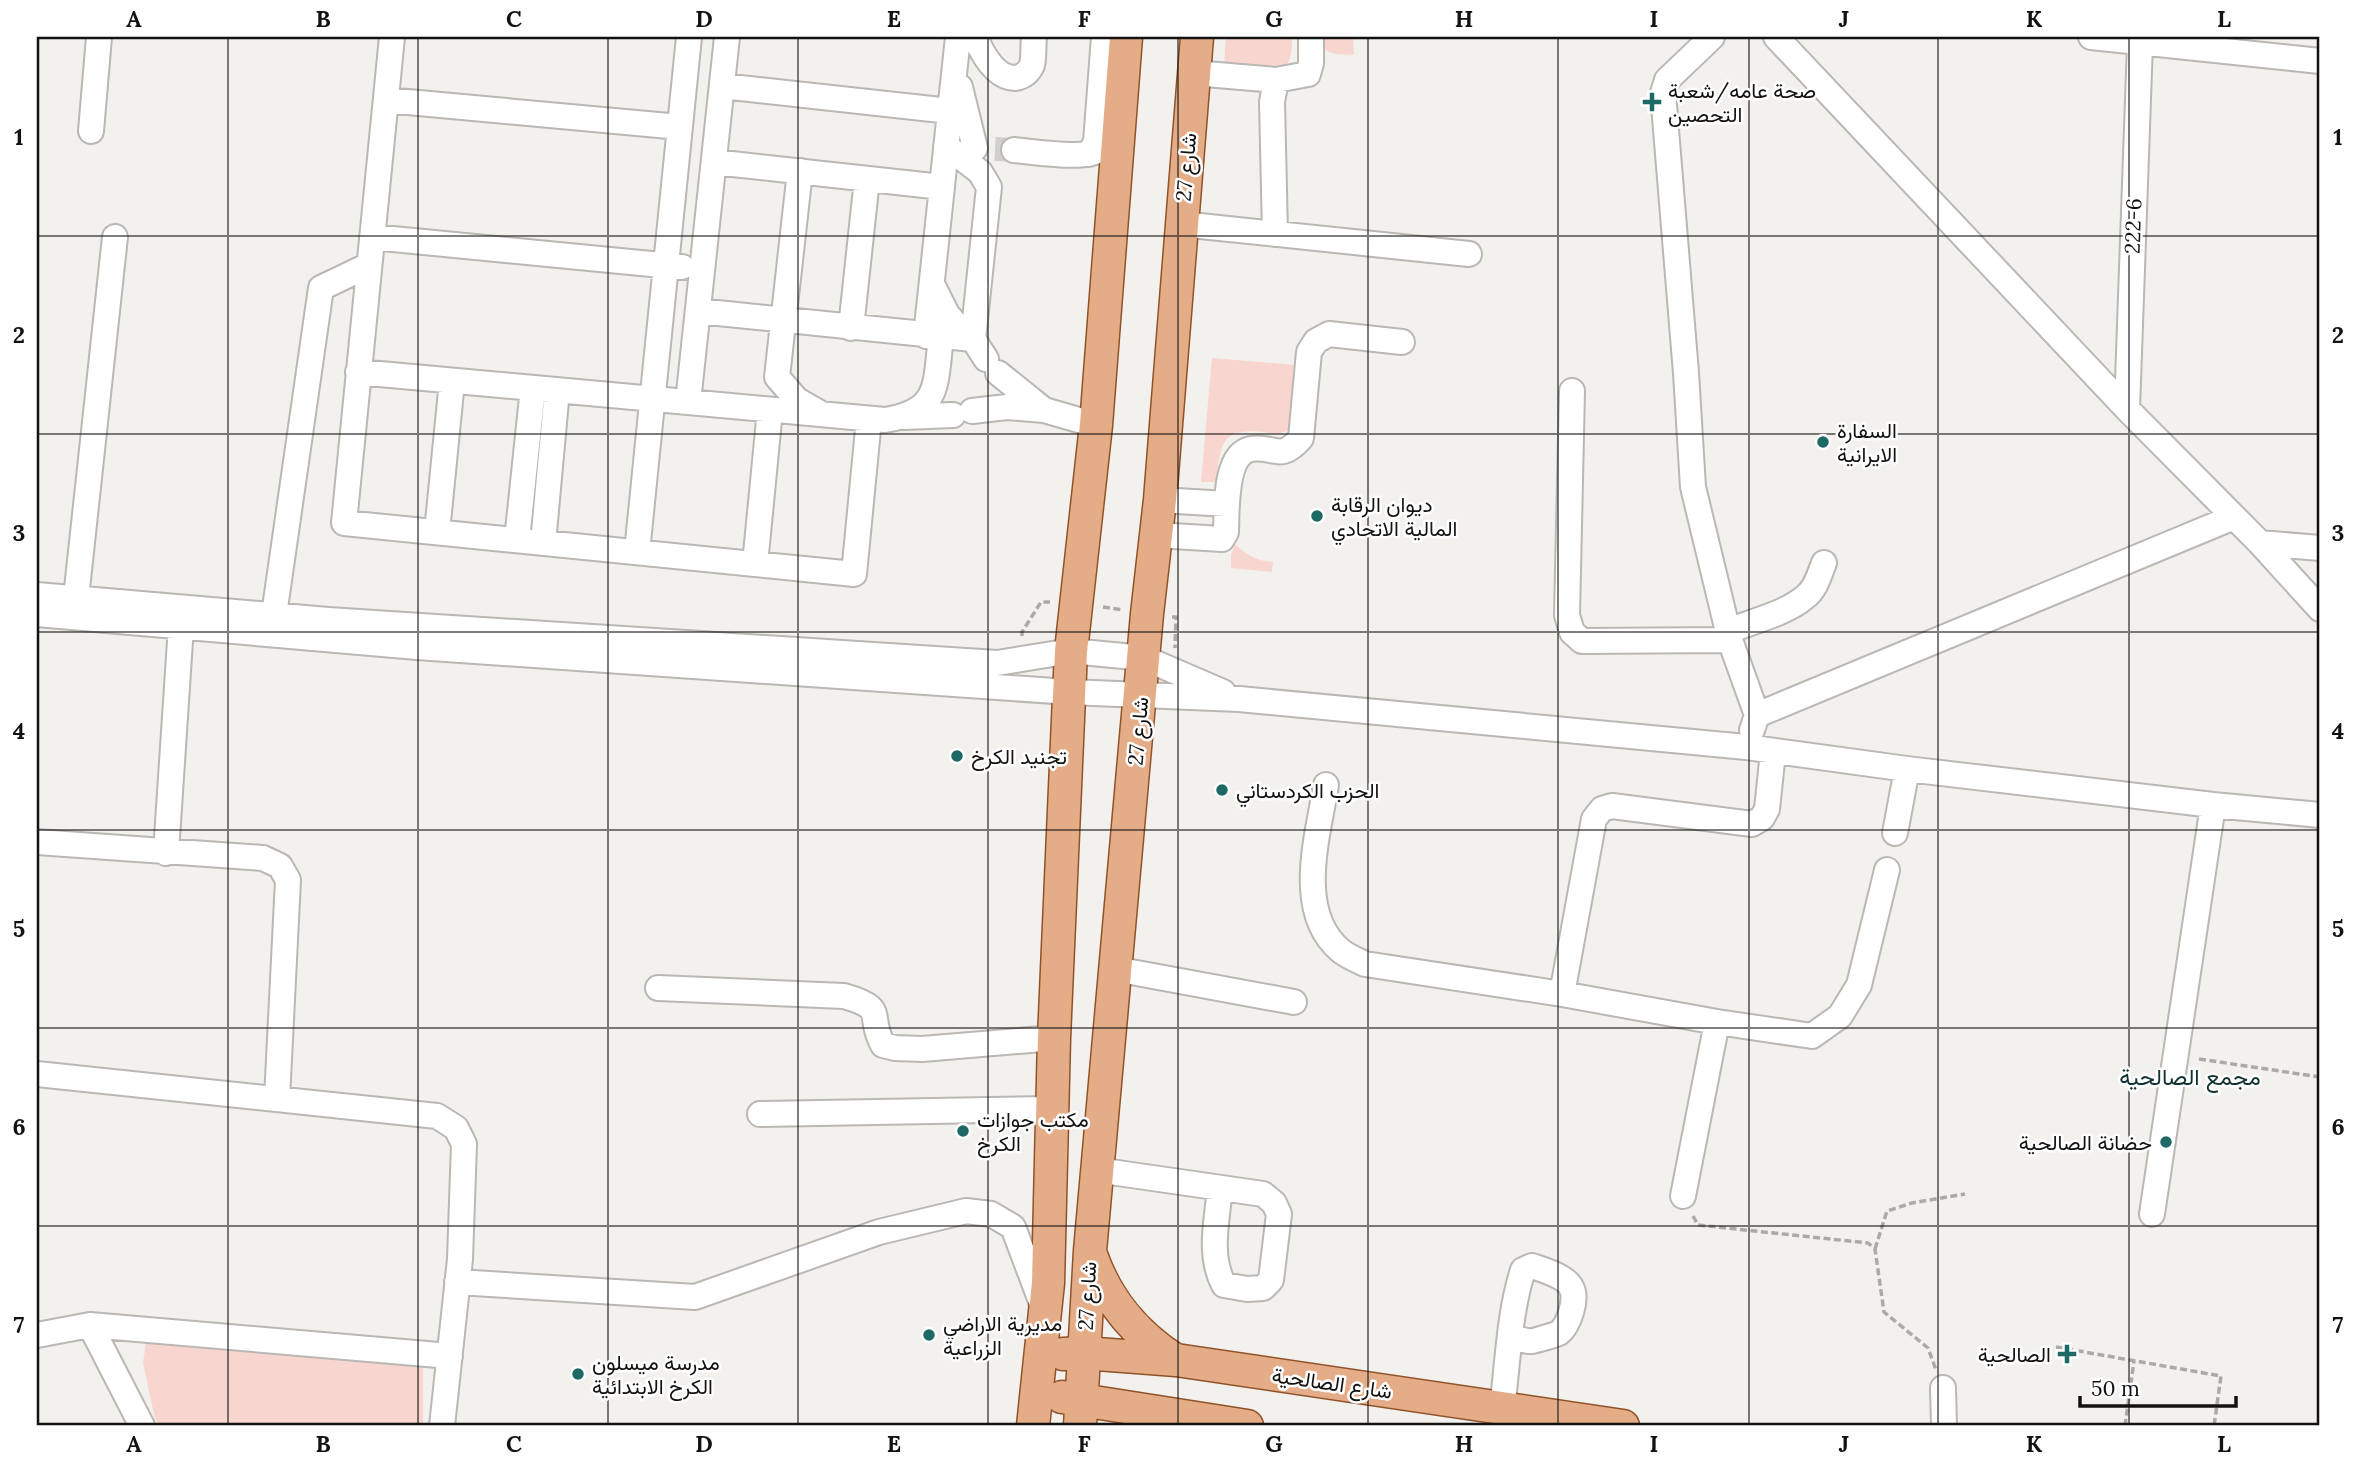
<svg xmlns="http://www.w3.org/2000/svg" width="2357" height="1463" viewBox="0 0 2357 1463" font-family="Lora,Vazirmatn,serif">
	<rect width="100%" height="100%" fill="#f3f1ed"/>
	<!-- green -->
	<path fill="#f9d5cf" d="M1226,37H1292C1292,50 1292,61 1282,71L1224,66Z
		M1321,37H1353L1354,55C1339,54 1321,56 1321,37Z
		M1212,358L1297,365L1291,428C1282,435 1275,434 1264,432C1220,427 1221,444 1216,482H1201Z
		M1235,544C1246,555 1257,561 1273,562L1272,572L1231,568V555Z
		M146,1342L423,1360V1426H160L155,1419L143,1363Z"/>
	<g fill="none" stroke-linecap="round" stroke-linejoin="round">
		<!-- minor-tunnel -->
		<path stroke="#d1d0cc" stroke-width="24" stroke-dasharray="24 12" stroke-linecap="butt" d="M995,149L1014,150"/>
		<!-- minor casing -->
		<g stroke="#bab7b4" stroke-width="28">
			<path id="minor" d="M392,37L344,523L854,574L869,419
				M975,37C982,53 995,78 1015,78C1023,77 1029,72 1032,65C1034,57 1033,45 1034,37
				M1712,37L1667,80L1663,93L1686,373L1693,487L1730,640L1757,715
				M1776,37L2127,409L2260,543L2320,609
				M2091,37L2320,61
				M1194,73L1276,80
				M722,86L950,111
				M960,87L975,148
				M386,100L680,127
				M91,131L99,37
				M946,146L980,172L989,187L973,339
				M1014,150C1031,152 1084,159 1097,151C1107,146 1113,129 1119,120
				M1089,154L1096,142L1104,37
				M714,162L942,187
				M800,171L777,377L797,400L818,412
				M1181,224L1469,254
				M1275,234L1272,102L1276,80L1308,74L1311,63V37
				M372,237L682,267
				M932,284L947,314L962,332L973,339L986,359
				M698,311L973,339
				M851,328L867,179
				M926,336L958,37
				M358,372L885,420C941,411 935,385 941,337
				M998,373L1044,410L1096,425
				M1572,391L1567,615L1572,632L1582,641L1730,640
				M688,402L727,37
				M2127,409L2140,43
				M972,411L1007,407L1044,410
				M904,417L953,415
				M1160,500L1227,504
				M437,532L452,381
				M1156,535L1222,539L1226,532C1227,510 1224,454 1251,449C1275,445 1279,463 1301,438L1309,352L1316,341L1329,334L1402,342
				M517,540L533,388
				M543,543L557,390
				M2260,543L2320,548
				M637,552L689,37
				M755,564L770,410
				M37,595L328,620L997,663L1071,651L1144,658L1223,692
				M76,598L115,237
				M37,614L417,647L1069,692L1239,699L1746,747L1907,769L2213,805L2320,815
				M274,615L321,288L369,265
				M1728,631C1751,622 1787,613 1805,597C1816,589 1819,575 1824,563
				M1752,730L1757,715L2234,517
				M1326,785C1318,836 1294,912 1341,951C1347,956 1357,960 1365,964L1562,994L1717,1022L1812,1036L1840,1016L1859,985L1887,870
				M1895,833L1907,769
				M37,842L263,858L280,866L288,880L277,1099
				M166,853L181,626
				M1115,969L1294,1002
				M658,988L844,996C889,1009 866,1014 883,1045L895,1048L922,1049L1054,1038
				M1562,994L1594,819L1602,809L1612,806L1752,824L1762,818L1767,809L1773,752
				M37,1074L437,1116L456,1128L464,1144L460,1259L442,1426
				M760,1114L1052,1109
				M1097,1170L1263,1194L1274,1203L1279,1214L1271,1280L1263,1288L1247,1289L1224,1285C1208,1256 1217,1220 1220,1188
				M1683,1196L1717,1022
				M2152,1214L2213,805
				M457,1282L695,1297L879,1232L966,1211L991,1214L1013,1227L1044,1309
				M90,1325L142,1426
				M37,1335L90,1325L450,1356
				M1943,1388L1944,1426
				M1502,1408C1508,1363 1509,1313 1523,1270L1532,1266C1544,1270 1565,1276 1571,1287C1578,1298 1569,1325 1559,1333C1557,1334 1535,1341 1532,1341C1526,1342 1517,1338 1511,1336"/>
		</g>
		<!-- major casing -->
		<g stroke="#905329" stroke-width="35">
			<path id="major" d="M1091,1255C1107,1301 1135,1334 1175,1360
				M1063,1354L1084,1353L1176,1360L1623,1426
				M1062,1397L1247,1426
				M1033,1426L1048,1283L1054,1038L1071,651L1096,425L1126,37
				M1080,1426L1090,1251L1147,614L1160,500L1197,37"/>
		</g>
		<!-- path -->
		<path stroke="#acaaa7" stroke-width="3.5" stroke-dasharray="7 3.5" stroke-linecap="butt" d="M1103,607L1123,610
			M1172,617H1176L1175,648
			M1022,636V632L1041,602H1050
			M2199,1059L2320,1077
			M1693,1216L1698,1225L1868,1243L1875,1249L1884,1312L1928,1348L1936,1370
			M1875,1249L1887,1211L1912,1203L1965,1194
			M2056,1347L2221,1376L2214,1426
			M2125,1426L2134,1361"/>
		<!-- minor -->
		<use href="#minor" stroke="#fff" stroke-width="24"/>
		<!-- major -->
		<use href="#major" stroke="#e5ad87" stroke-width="32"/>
	</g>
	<!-- grid -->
	<path fill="none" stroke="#131210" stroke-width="2" stroke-opacity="0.55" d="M228,37V1426M418,37V1426M608,37V1426M798,37V1426M988,37V1426M1178,37V1426M1368,37V1426M1558,37V1426M1749,37V1426M1938,37V1426M2129,37V1426M37,236H2320M37,434H2320M37,632H2320M37,830H2320M37,1028H2320M37,1226H2320"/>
	<!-- markers -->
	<g fill="#1d6966" stroke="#fffefe" stroke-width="2.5">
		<path d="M1648.5 91.5h7v7h7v7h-7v7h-7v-7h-7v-7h7z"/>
		<circle cx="1823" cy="442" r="7"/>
		<circle cx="1317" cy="516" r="7"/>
		<circle cx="957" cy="756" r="7"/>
		<circle cx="1222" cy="790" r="7"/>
		<circle cx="963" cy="1131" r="7"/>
		<circle cx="2166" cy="1142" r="7"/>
		<circle cx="929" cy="1335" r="7"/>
		<path d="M2063.5 1343.5h7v7h7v7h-7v7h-7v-7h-7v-7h7z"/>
		<circle cx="578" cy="1374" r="7"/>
	</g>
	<g text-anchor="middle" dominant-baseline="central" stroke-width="5" stroke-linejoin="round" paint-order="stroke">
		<!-- poi labels -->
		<g font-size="21" fill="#131210" stroke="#fffefe" text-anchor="start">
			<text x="1668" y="90">صحة عامه/شعبة<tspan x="1668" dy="24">التحصين</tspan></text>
			<text x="1837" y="430">السفارة<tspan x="1837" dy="24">الايرانية</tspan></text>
			<text x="1331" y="504">ديوان الرقابة<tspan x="1331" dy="24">المالية الاتحادي</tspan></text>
			<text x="971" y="756">تجنيد الكرخ</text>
			<text x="1236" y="790">الحزب الكردستاني</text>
			<text x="977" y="1119">مكتب جوازات<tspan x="977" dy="24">الكرخ</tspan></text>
			<text x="2152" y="1142" text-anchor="end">حضانة الصالحية</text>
			<text x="943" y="1323">مديرية الاراضي<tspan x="943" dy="24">الزراعية</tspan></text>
			<text x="2051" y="1354" text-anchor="end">الصالحية</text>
			<text x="592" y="1362">مدرسة ميسلون<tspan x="592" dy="24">الكرخ الابتدائية</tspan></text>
		</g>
		<!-- street labels -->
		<g font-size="21" fill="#131210" stroke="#fffefe">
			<text transform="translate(1186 167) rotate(-85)">شارع 27</text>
			<text transform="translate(2133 226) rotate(-88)">222-6</text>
			<text transform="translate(1138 731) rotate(-85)">شارع 27</text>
			<text transform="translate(1087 1296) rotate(-87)">شارع 27</text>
			<text transform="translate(1332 1383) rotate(8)">شارع الصالحية</text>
		</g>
		<!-- neighbourhood labels -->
		<g font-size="23" fill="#113332" stroke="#fffefe">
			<text x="2190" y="1076">مجمع الصالحية</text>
		</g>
	</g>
	<!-- border -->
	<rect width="2357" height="1463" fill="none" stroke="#fffefe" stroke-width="77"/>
	<!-- scale -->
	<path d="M2080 1396v10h156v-10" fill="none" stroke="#131210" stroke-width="3.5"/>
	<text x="2091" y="1396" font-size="21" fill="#131210" stroke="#fffefe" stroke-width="5" paint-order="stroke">50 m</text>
	<rect x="38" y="38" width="2280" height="1386" fill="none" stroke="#131210" stroke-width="2.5"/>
	<g font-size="23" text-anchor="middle" font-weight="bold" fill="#131210">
		<text x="134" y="27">A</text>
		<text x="323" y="27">B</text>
		<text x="514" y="27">C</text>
		<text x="704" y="27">D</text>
		<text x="894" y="27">E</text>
		<text x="1084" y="27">F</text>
		<text x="1274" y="27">G</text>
		<text x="1464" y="27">H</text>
		<text x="1654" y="27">I</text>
		<text x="1844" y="27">J</text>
		<text x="2034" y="27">K</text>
		<text x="2224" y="27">L</text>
		<text x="19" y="145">1</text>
		<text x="2338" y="145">1</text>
		<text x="19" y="343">2</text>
		<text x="2338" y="343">2</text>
		<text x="19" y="541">3</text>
		<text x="2338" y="541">3</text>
		<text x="19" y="739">4</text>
		<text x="2338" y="739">4</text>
		<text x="19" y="937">5</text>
		<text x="2338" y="937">5</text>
		<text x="19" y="1135">6</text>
		<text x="2338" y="1135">6</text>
		<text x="19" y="1333">7</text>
		<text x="2338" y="1333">7</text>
		<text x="134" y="1452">A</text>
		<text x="323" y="1452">B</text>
		<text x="514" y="1452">C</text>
		<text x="704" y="1452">D</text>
		<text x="894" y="1452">E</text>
		<text x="1084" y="1452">F</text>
		<text x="1274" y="1452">G</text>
		<text x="1464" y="1452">H</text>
		<text x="1654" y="1452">I</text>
		<text x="1844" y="1452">J</text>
		<text x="2034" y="1452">K</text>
		<text x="2224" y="1452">L</text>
	</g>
</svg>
